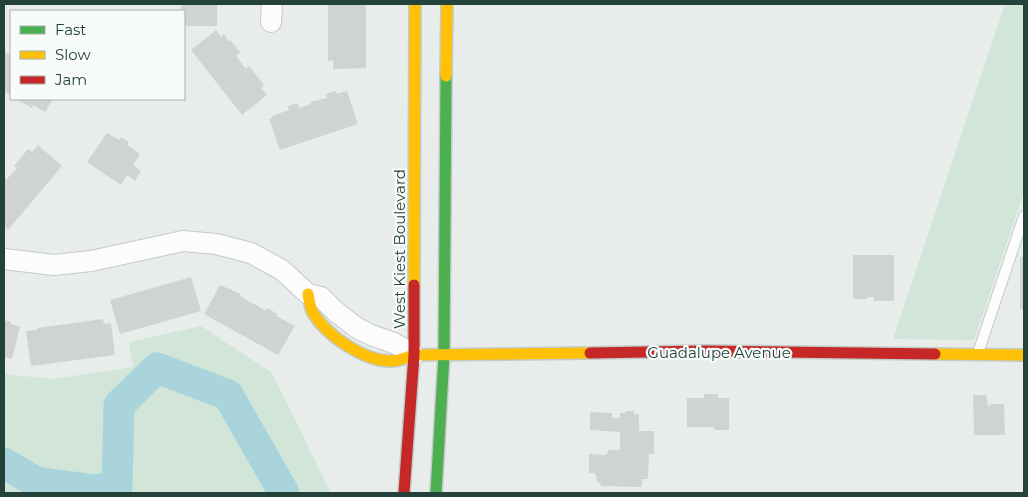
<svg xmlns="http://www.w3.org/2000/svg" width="1028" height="497" viewBox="0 0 1028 497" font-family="Montserrat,sans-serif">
	<rect width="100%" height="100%" fill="#e8edeb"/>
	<!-- green -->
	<path fill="#d1e6d8" d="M1005,4H1024V192L974,340L893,339Z
		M201,326L272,373L331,493H4V374L53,379L133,367L129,342Z"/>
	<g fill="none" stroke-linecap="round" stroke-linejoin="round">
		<!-- river -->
		<path stroke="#a9d4db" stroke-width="31" d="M4,463L36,482L96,490L117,486L119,405L157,368L228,395L284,493"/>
	</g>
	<!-- building -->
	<path fill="#cfd4d2" d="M181,4H217V26H184V11H181Z
		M328,4H366V68L333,69V60L328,61Z
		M216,30L221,37L224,34L229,42L230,40L240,52L236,56L246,69L249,66L264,85L261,88L267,95L242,115L191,50Z
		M4,51L11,56V96L4,91Z
		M336,91L337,94L347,91L358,124L280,150L269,119L272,118V116L289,110L288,106L297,103L299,108L311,104L310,102L327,98L326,94Z
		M16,99H53L45,112L33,105L32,108Z
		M107,133L119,140L121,137L129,142L127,145L140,154L133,165L141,171L135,181L127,175L121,185L87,162Z
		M38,145L62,166L8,230L4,226V178L6,180L17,168L14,166L28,149L32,152Z
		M853,255H894V301H874V297H867V299H853Z
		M1020,257H1024V309H1020Z
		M191,277L201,311L120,334L110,300Z
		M220,285L241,294L240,296L266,311L268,308L277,314L276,316L295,326L278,355L204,314Z
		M103,319L104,324L111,323L115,355L31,366L26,331L37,330V328Z
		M4,320L11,322V324L20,327L12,359L4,357Z
		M704,394H718V398H729V430H714V427H687V398H704Z
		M973,395H986L988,406H990V404H1004L1005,435H974Z
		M625,411H634V414H639V431H654V454H649L648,479H642V487L602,486L597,481V477L594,473H589V454L606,455L609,450H620V432L590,430V412L612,413V418H620V413H625Z"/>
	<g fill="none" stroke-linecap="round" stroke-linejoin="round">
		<!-- lane casing -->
		<g stroke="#c5cac8" stroke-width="12">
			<path id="lane" d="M978,353L1024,216"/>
		</g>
		<!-- street casing -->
		<g stroke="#c5cac8" stroke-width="22">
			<path id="street" d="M271,22L272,4
				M4,259L54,265L91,261L183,241L216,244L251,253L282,270L308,294L321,297L335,311L357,328L371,335L394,343L414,355"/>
		</g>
		<!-- fast casing -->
		<g stroke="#c3cbc8" stroke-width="14">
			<path id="fast" d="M436,493L444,355L446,76"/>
		</g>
		<!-- slow casing -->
		<g stroke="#c3cbc8" stroke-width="14">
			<path id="slow" d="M446,76L447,4
				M414,285L415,4
				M308,294C309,300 310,307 313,313C327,336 364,361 391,361C399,361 407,357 414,355L590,353
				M935,354L1024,355"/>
		</g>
		<!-- jam casing -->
		<g stroke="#c3cbc8" stroke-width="14">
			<path id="jam" d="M590,353L705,351L935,354
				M404,493L414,355V285"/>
		</g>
		<!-- lane -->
		<use href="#lane" stroke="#fcfcfc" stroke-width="10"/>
		<!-- street -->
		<use href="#street" stroke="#fcfcfc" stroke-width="20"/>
		<!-- fast -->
		<use href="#fast" stroke="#4caf50" stroke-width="11"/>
		<!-- slow -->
		<use href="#slow" stroke="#ffc107" stroke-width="11"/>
		<!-- jam -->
		<use href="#jam" stroke="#c62828" stroke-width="11"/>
	</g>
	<g text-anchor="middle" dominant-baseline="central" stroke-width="4.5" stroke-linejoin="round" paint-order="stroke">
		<!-- street labels -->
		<g font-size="15" fill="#24423a" stroke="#f7fbf9">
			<text transform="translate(399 249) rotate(-90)">West Kiest Boulevard</text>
			<text x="719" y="352">Guadalupe Avenue</text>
		</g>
	</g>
	<!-- border -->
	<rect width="1028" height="497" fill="none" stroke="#24423a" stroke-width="10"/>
	<!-- legend -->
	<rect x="10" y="10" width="175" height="90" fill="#f7fbf9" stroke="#a3b1ad"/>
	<rect x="20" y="26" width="25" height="8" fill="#4caf50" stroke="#a3b1ad"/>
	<text x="55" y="35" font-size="15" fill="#24423a">Fast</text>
	<rect x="20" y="51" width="25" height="8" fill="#ffc107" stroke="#a3b1ad"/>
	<text x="55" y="60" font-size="15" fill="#24423a">Slow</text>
	<rect x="20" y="76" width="25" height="8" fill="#c62828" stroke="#a3b1ad"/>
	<text x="55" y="85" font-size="15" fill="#24423a">Jam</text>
</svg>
